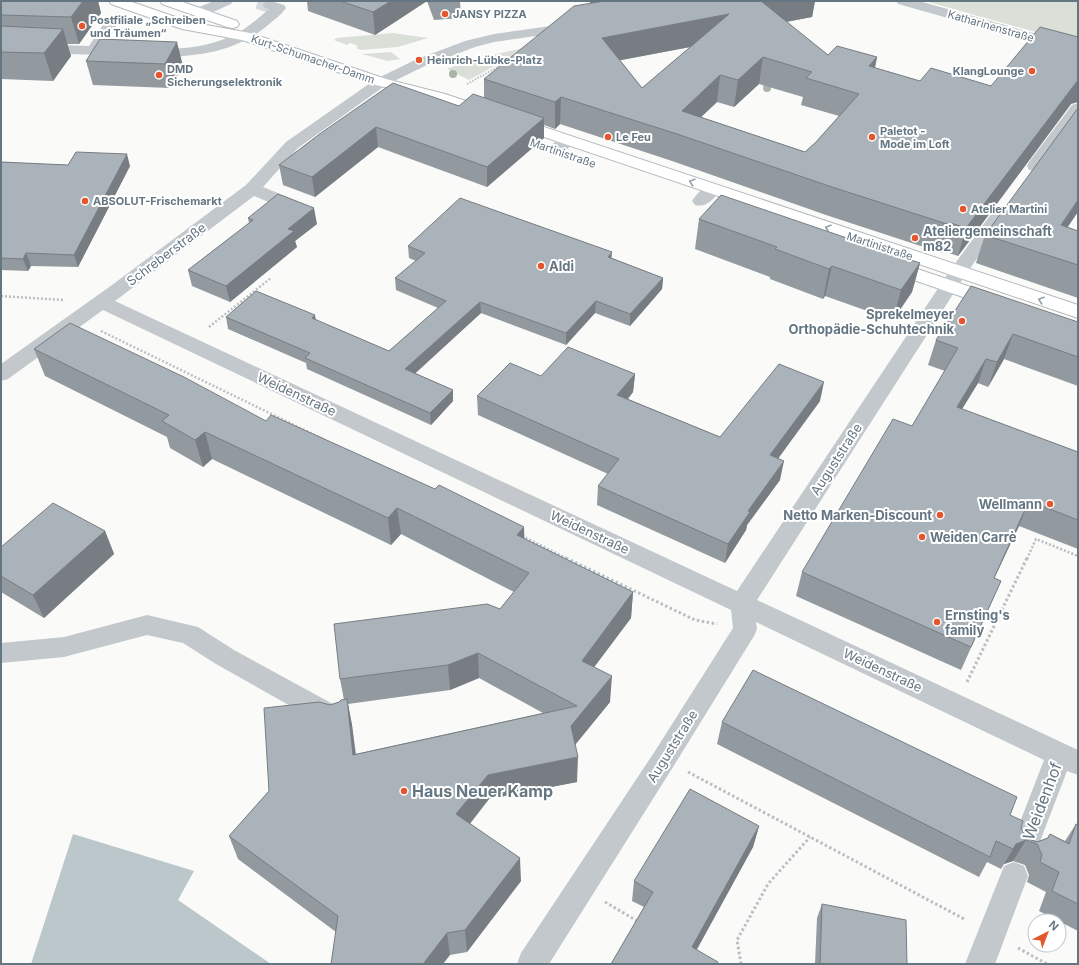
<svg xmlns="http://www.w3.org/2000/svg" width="1079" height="965" viewBox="0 0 1079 965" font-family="Inter,sans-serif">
	<rect width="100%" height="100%" fill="#fafaf8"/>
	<!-- green -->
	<path fill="#dadfd7" d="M925,1H1078V44Z
		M393,33L428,38L398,47L361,50L356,48L358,46L350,43L347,45L334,40L336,38Z
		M532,46L469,80L447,69L460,64H468L492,55Z
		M391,52L400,59L388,61L362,54Z"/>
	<!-- water -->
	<path fill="#bbc7cb" d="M73,834L194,871L178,900L271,964H31Z"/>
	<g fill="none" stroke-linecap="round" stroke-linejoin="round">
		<!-- minor-tunnel -->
		<path stroke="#d5d9db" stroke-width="16" stroke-dasharray="16 8" stroke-linecap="butt" d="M258,1L270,5"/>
		<!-- major casing -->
		<g stroke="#b5babe" stroke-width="2">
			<path id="major" d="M109,1H129L190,22L250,33L386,79L445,94L1078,305V318L435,100L376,85L242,40L182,29L111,4Z
				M160,1H180L237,21L239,24L237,27L232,28L227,27L162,4Z
				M888,259L1003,298L1005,302L1003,306L996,308L989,306L882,269L879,265L882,261Z"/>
		</g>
		<!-- path-far2 -->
		<path stroke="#bbbfc2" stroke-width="2" stroke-dasharray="1.5 1.5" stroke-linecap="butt" d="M467,84L503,64"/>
		<!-- path-far1 -->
		<path stroke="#bbbfc2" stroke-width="2.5" stroke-dasharray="2 2" stroke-linecap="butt" d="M1,296L63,300
			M209,327L271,278
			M101,331L325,440
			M522,536L568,559
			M1027,559L1036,539L1078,556"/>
		<!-- path -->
		<path stroke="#bbbfc2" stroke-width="3" stroke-dasharray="2.5 2.5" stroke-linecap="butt" d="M566,558L695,620L717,624
			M967,682L1027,558
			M688,772L966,920
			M605,902L639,922
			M1018,948L1047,964
			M741,964L737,940L768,884L810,837"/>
		<!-- minor -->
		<path fill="#c3c8cc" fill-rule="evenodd" d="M214,1H233L231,4C220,8 206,18 194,15L192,12L194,9Z
			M271,1L284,5L286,8C282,14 274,20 268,25C222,64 159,57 102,55C68,54 35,53 1,51V43L89,46L107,19L112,18L117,19L119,22L103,46C145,48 192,55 231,36C246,30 257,19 269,9L265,8L263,5L265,2Z
			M896,1H919L1072,44L1078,47V56L1062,50L898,4Z
			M572,23L577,24L579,27L577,30L494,42L475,47L425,66L386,85L298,148L263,187L307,205L310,209L307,213L301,214L295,213L254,196L115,301L737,591L949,272L996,207L1002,206L1008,207L1011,211L966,274L757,600L1078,750V775L1067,771L1034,857L1024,861L1014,857L1010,848L1044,760L756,622L757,629L754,636L673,767L549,964H517L521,953L655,751L733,628L731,610L103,310L8,379L1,381V364L112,285L246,185L286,142L376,79L415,60L465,41L494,34Z
			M1078,103V119L1041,170L1035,171L1029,170L1027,166L1029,162L1072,105Z
			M567,135L573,137L575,140C569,149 560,157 549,154L547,151C552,144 559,137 567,135Z
			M712,184L718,185L721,189C714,199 707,208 695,205L692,201C697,194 703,186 712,184Z
			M147,615L198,627L234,650L344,710L348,718L344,726L335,729L326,726L216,664L183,643L147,635L64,657L1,663V643L64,637Z
			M1014,862L1024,866L1028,876L995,964H965L1004,866Z"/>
		<!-- major -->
		<use href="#major" fill="#fff" fill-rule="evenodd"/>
	</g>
	<!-- trees -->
	<g fill="#aab4a7">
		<circle cx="453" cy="74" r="4"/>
		<circle cx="767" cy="88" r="4"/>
	</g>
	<!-- wall -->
	<path fill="#929a9f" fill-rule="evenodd" d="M1,1H98L101,13L79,44H67L71,56L53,81L1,79Z
		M307,1H427L375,35L308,11Z
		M427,1H460L461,18L434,20Z
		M590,1H815L812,17L786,22L828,55L877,57L875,68L920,81L991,86L1071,104L958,256L943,251L942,253L826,215L675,162L560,124L555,129L544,125V138L487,187L378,147L315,197L283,185L279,165L321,133L459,106L484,98V79L590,3ZM691,47L642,88L620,60ZM759,84L803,97L801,105L839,116L816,142L805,152L701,117L717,102L734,107Z
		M100,39L183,66L170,88L93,85L86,61Z
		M1,162L68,165L130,166L78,267L31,266L28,271L1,270Z
		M248,218L317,224L295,241L297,247L230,302L192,286L188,270L249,223Z
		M699,219L920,263L912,292L893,320L825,296L823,299L770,279V277L695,249Z
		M1068,227L1078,231V298L976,263L985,235Z
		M408,246L612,258L663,278L662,289L630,326L595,313L566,345L481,313L415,373L453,390V401L431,425L307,369L306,363L228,329L226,317L316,320L389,351L438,308L396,290L395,278L416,261L409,258Z
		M1078,322V386L1004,359L988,387L978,383L962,409L1078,452V549L1019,526L994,578L1001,581L961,670L796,596L802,572L912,426L945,371L928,365L936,340Z
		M34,349L266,421L524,527V539L633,592L631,618L594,667L610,702L575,745L577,782L489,799L470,824L521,881L467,952L450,955L336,932L238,859L229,836L269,791L330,705L339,702L344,700L340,679L500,609L514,592L401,534L391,545L212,459L203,467L170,448L167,437L45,376ZM479,678L543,713L356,754L352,725L348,704L450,690Z
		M635,374L633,392L628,399L720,437L820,401L778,458L780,480L747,525L746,530L725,563L597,505L598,486L608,474L478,415L477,396L541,376Z
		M105,531L114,554L44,618L1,592V547Z
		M722,722L1010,815L1021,828L1026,838L1037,842L1047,838L1050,834L1065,841L1076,824L1078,825V931L1039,911L1046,892L1027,882L1029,875L1025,865L1013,861L1004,864L1001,869L987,862L979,877L717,744Z
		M759,826L753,847L696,950L611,964L644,907L632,901L634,881Z
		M822,904L907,964H815L817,918Z"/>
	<!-- shaded-wall -->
	<path fill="#777d82" d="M83,1H98L101,13L79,44L71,17Z
		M391,1H427L375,35L373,12Z
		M590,1H692L590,18Z
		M761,1H815L812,17L758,27Z
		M729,14L726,40L601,64L602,38Z
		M63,29L71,56L53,81L44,53Z
		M177,42L183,66L170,88L165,64Z
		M763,57L759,84L734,107L738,80Z
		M877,57L871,84L869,66Z
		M720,75L717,102L681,136L682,111Z
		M1078,80V102L1071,104L958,256L966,228Z
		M561,97L560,124L555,129V102Z
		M544,118V138L487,187V167Z
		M376,127L378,147L315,197L312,177Z
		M127,154L130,166L78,267L74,255Z
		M1078,200V212L1050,253L1061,225Z
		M314,208L317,224L295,241L297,247L230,302L226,286L288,229Z
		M951,223L943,251L942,253L950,225Z
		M612,252L611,264L608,257Z
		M26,253L31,266L28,271L23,259Z
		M920,263L912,292L893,320L901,290Z
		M832,266L825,296L823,299L829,269Z
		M663,278L662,289L630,326V314Z
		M596,301L595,313L566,345V333Z
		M480,302L481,313L407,381L405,369Z
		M315,315L317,327L312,318Z
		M1013,334L1004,359L988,387L997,362Z
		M986,359L978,383L948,432L957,407Z
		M635,374L633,392L616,413L617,395Z
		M824,382L820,401L767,474L770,455Z
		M453,390V401L431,425L430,413Z
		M205,432L212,459L203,467L195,440Z
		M784,461L780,480L747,525L746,530L725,563L728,544L748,511Z
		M1029,501L1019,526L983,602L994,578Z
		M397,508L401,534L391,545L388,518Z
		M524,527L525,553L517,535Z
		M105,531L114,554L44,618L33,595Z
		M633,592L631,618L580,686L582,661Z
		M478,653L479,678L450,690L448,665Z
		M612,676L610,702L570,751L571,726Z
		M347,699L352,725L358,779L353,755Z
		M578,757L577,782L489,799L458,838L456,814L488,775Z
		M759,826L753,847L689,964L692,947Z
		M1026,840L1013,861L1004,864L1016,844Z
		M520,858L521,881L467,952L465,930Z
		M447,933L450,955L443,964H423Z"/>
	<!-- building -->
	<path fill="#aab3b9" stroke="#777d82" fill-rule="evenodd" d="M1,1H83L71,17L1,15Z
		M340,1H391L373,12Z
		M604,1H763H761L828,55L837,46L877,57L869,66L920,81L931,68L991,86L1040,27L1078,37V80L966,228L951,223L950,225L832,187L677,134L561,97L555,102L484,79L574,6ZM729,14L642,88L602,38ZM763,57L812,72L806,78L859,94L816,142L805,152L682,111L720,75L738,80Z
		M1,26L63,29L44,53L1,52Z
		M100,39L177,42L165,64L86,61Z
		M393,83L459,106L473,94L544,118L487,167L376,127L312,177L279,165L321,133Z
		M1078,108V200L1061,225L1078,231V265L985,235Z
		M76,152L127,154L74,255L26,253L23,259L1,258V162L68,165Z
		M278,194L314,208L288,229L294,231L226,286L188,270L253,220L248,218Z
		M721,195L920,263L901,290L832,266L829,269L775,249L777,247L699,219Z
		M460,198L612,252L608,257L663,278L630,314L596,301L566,333L480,302L405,369L453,390L430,413L305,358L310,353L226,317L256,291L315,315L312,318L389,351L446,301L395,278L425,253L408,246Z
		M971,286L1078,322V357L1013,334L997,362L986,359L957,407L1078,452V520L1029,501L994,578L1001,581L971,647L802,572L893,419L912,426L958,348L936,340Z
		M70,323L184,377L266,421L271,415L435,489L439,485L524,527L517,535L633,592L582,661L612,676L571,726L578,757L488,775L456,814L520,858L465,930L447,933L423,964H331L338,916L229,836L269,791L264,708L319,702L330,705L339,702L341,700L347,699L353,755L577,706L478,653L448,665L340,679L334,624L487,604L500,609L529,573L397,508L388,518L205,432L195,440L162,421L169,415L34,349Z
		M568,347L635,374L617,395L720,437L779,364L824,382L770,455L784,461L748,511L750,512L728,544L598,486L619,459L477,396L510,363L541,376Z
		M53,503L105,531L33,595L1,576V547Z
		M753,670L1017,797L1010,815L1023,821L1021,828L1026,838L1037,842L1048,838L1050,834L1069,844L1076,824L1078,825V904L1052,891L1059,872L1040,862L1042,855L1037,844L1026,840L1016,844L1013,849L996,841L990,857L722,722Z
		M690,789L759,826L692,947L718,962L717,964H611L653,892L634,881Z
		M822,904L906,920L907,964H820Z"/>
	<!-- one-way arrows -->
	<defs><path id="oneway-chevron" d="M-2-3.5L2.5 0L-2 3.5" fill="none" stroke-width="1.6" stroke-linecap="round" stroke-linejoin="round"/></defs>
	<g stroke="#939fa8">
		<use href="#oneway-chevron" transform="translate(692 182) rotate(-161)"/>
		<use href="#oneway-chevron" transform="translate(828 228) rotate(-162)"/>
		<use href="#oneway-chevron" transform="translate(1041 300) rotate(-161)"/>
	</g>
	<!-- markers -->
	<g fill="#e4572e" stroke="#fff" stroke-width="1.5">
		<circle cx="445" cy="14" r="4"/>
		<circle cx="82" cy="26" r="4"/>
		<circle cx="419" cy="60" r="4"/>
		<circle cx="1032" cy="71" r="4"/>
		<circle cx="159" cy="75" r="4"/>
		<circle cx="608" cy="137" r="4"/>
		<circle cx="872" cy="137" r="4"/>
		<circle cx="85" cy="201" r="4"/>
		<circle cx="963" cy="209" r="4"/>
		<circle cx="915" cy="238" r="4"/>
		<circle cx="541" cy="266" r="4"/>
		<circle cx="962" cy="321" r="4"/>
		<circle cx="1050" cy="504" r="4"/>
		<circle cx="940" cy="515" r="4"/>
		<circle cx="922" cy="537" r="4"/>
		<circle cx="937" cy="622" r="4"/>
		<circle cx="404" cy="791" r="4"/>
	</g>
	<g text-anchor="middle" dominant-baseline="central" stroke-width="4" stroke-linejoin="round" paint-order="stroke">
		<!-- far-poi labels -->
		<g font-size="11" font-weight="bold" fill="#657683" stroke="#fff" text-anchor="start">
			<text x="453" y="14">JANSY PIZZA</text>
			<text x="90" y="20">Postfiliale „Schreiben<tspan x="90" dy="13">und Träumen“</tspan></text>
			<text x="427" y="60">Heinrich-Lübke-Platz</text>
			<text x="167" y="69">DMD<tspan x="167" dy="13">Sicherungselektronik</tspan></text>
			<text x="1024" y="71" text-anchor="end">KlangLounge</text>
			<text x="880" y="131">Paletot -<tspan x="880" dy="13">Mode im Loft</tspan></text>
			<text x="616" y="137">Le Feu</text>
			<text x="93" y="201">ABSOLUT-Frischemarkt</text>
			<text x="971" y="209">Atelier Martini</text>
		</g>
		<!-- far-street labels -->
		<g font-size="11" fill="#657683" stroke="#fff">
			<text transform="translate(991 26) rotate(16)">Katharinenstraße</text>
			<text transform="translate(313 59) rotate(19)">Kurt-Schumacher-Damm</text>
			<text transform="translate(563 153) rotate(19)">Martinistraße</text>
			<text transform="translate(880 246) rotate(18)">Martinistraße</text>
		</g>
		<!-- poi labels -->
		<g font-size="13" font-weight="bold" fill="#657683" stroke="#fff" text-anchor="start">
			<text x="923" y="231">Ateliergemeinschaft<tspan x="923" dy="15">m82</tspan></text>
			<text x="549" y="266">Aldi</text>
			<text x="954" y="314" text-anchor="end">Sprekelmeyer<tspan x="954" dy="15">Orthopädie-Schuhtechnik</tspan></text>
			<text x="1042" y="504" text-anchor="end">Wellmann</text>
			<text x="932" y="515" text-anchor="end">Netto Marken-Discount</text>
			<text x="930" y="537">Weiden Carrè</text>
			<text x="945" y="615">Ernsting's<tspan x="945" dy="15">family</tspan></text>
		</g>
		<!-- street labels -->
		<g font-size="13" fill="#657683" stroke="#fff">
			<text transform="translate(166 254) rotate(-37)">Schreberstraße</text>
			<text transform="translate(297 394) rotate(25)">Weidenstraße</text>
			<text transform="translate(836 459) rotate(-57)">Auguststraße</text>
			<text transform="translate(590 532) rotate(25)">Weidenstraße</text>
			<text transform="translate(883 670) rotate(25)">Weidenstraße</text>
			<text transform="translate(672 746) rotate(-58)">Auguststraße</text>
		</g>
		<!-- near-poi labels -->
		<g font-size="16" font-weight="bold" fill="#657683" stroke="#fff" text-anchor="start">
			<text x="412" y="791">Haus Neuer Kamp</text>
		</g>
		<!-- near-street labels -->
		<g font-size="16" fill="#657683" stroke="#fff">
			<text transform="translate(1042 801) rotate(-69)">Weidenhof</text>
		</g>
	</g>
	<!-- border -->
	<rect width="1079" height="965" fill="none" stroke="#657683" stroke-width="4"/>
	<!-- north arrow -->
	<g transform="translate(1047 933) rotate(42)"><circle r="19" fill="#ffffff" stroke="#c1c8cd"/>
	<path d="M0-3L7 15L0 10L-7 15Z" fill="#e4572e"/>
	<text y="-6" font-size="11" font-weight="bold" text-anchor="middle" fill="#657683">N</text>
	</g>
</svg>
